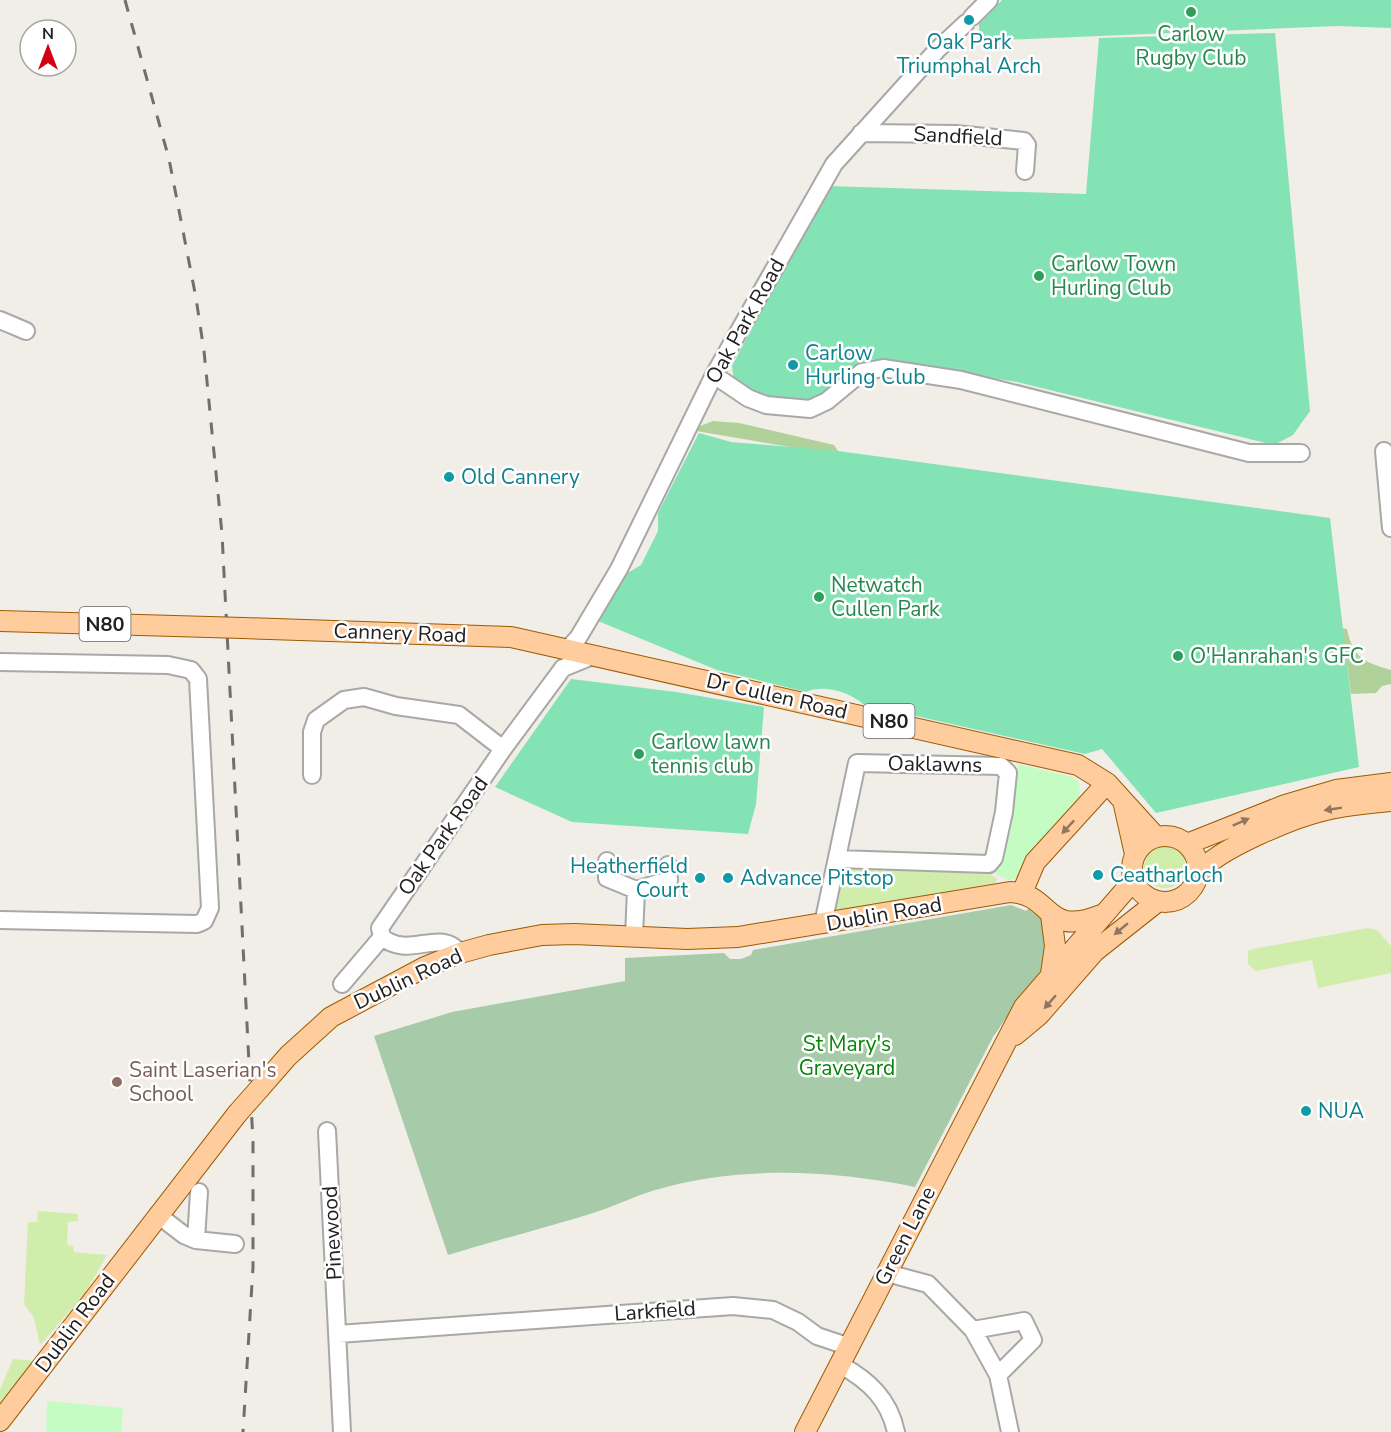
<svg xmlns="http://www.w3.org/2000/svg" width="1391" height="1432" viewBox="0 0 1391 1432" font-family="'Nunito Sans',sans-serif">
	<rect width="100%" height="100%" fill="#f1ede7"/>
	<!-- grass -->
	<path fill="#d1edac" d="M1144 867a21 21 0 1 1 42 0a21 21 0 1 1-42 0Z
		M843,866L981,867L997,879L996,883L836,912L832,907Z
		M1368,928L1377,930L1391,946V973L1318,988L1312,960L1256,971L1248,964V951L1253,949Z
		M38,1211L78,1214V1221L68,1222L67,1245L73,1246L74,1252L107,1255L84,1295L40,1345L34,1318L24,1304L28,1222H37Z
		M13,1359L35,1361L0,1403V1390Z"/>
	<!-- forest -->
	<path fill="#b0d29a" d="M713,421L739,423L834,445L838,451L832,454L696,431L698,427Z
		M1342,628L1347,629C1353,658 1364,662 1391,670V684L1382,686L1376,693L1351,694Z"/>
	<!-- cemetery -->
	<path fill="#a7cba9" d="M1011,905L1026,911L1030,907L1043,916L1049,925L1043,973L1024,992L993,1037L915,1187C831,1170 735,1165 652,1191C636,1196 621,1203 605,1209C554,1226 500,1239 448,1255L374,1036L452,1012L625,981V958L724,953L730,959H741L751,955L753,950Z"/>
	<!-- park -->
	<path fill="#c4fcc3" d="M1018,764L1072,777L1079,782L1080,796L1027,856L1017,878L1008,880L993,872Z
		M47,1401L123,1408L121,1432H46Z"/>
	<!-- pitch -->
	<path fill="#83e3b5" d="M1002,0H1391V28L1337,26L979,41V24Z
		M1275,33L1310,411L1293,435L1274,445L1017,382L869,359L808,404L760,396L734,382L732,366L828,186L1086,194L1099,38Z
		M699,433L731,442L838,451L1330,518L1359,767L1156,813L1102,749L1085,754L863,704C849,692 824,684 806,692L717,670L598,621L626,574L641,565L658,531V513Z
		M571,679L676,692L764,707L756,804L748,834L572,822L495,787Z"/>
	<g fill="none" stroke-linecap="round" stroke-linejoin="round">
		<!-- minor casing -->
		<g stroke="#a8a8a8" stroke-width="20">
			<path id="minor" d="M972,17L989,0
				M861,133L956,134L1024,141L1027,145L1025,171
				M0,320L26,331
				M714,375L748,398L766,405L810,409L827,401L862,372L883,368L961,380L1249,453H1301
				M1384,451L1391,528
				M568,649L578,638L619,569L714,375L834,164L937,50L966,23
				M0,662L168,665L191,670L198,679L210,908L204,921L197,924L0,920
				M312,775V732L316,720L344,700L364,697L396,706L459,715L503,749
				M607,861V878L636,890L669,880L668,865
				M823,924L857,763L1001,766L1008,773L1004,812L994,858L989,864L837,859
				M634,936L636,890
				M460,953C440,927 409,960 382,937L380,928L503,749L563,668L592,656
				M342,984L382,937
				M327,1131L342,1432
				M158,1215L184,1235L196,1240L199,1192
				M196,1240L235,1244
				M887,1273L928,1284L973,1330L998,1375L1010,1432
				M973,1330L1024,1321L1033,1340L998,1375
				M338,1334L733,1306L773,1310L798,1322L817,1336L850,1347
				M841,1365C869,1381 889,1399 896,1432"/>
		</g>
		<!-- major casing -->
		<g stroke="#9d5b00" stroke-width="22">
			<path id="major" d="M0,621L209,627
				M243,628L511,637L1078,765L1107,783L1156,837
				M1124,805L1135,854
				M1132 869a33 33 0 1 1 66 0a33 33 0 1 1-66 0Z
				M1187,844L1285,805L1336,790L1391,783
				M1198,874C1216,849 1295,817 1326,810C1347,805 1370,803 1391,801
				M1022,893L1035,862L1107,783
				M1051,915L1055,946L1051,974
				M1015,1035L1039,1015L1095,951L1157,902
				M260,1088L288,1056L331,1017L425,967L460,953L489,945L542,935L574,934L687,939L738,937L1010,892C1054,894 1043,938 1101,915
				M0,1421L237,1114
				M805,1432L1024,1007L1133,881"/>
		</g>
		<!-- minor -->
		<use href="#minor" stroke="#fff" stroke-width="16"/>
		<!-- major -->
		<use href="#major" stroke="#ffcc9e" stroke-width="20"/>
		<!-- rail -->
		<path stroke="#6f6f6f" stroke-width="3" stroke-dasharray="12 12" stroke-linecap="butt" d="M125,0L169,159L196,298L204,351L222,534L253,1142V1267L243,1432"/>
		<!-- major-bridge casing -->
		<g stroke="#9d5b00" stroke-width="22" stroke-linecap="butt">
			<path id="major-bridge" d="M209,627L243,628
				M237,1114L260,1088"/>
		</g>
		<!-- major-bridge -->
		<use href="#major-bridge" stroke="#ffcc9e" stroke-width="20"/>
	</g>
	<!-- one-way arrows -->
	<defs><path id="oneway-solid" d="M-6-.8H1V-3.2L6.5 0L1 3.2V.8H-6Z" transform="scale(1.5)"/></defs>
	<g fill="#907660">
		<use href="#oneway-solid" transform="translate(1333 809) rotate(171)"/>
		<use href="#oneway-solid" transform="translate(1241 822) rotate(-24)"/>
		<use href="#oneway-solid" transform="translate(1068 827) rotate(133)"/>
		<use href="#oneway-solid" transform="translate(1121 929) rotate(140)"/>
		<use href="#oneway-solid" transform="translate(1050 1002) rotate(131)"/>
	</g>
	<!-- markers -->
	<g fill="#2e9e5b" stroke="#fff" stroke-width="2">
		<circle cx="1191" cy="12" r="6"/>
		<circle cx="1039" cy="276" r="6"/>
		<circle cx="819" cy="597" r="6"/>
		<circle cx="1178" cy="656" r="6"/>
		<circle cx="639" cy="754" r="6"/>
	</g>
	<g fill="#0f9aa8" stroke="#fff" stroke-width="2">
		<circle cx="969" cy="20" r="6"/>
		<circle cx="793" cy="365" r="6"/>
		<circle cx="449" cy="477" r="6"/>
		<circle cx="1098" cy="875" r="6"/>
		<circle cx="700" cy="878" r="6"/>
		<circle cx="728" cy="878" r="6"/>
		<circle cx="1306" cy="1111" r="6"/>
	</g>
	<circle fill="#8d6e63" stroke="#fff" stroke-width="2" cx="117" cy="1082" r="6"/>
	<g text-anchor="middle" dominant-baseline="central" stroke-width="5" stroke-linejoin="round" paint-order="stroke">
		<!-- shield labels -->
		<g fill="#fff" stroke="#646464" stroke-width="1.5">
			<rect x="79.5" y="607" width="51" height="34" rx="4.5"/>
			<rect x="863.5" y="704" width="51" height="34" rx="4.5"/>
		</g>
		<g font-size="20" font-weight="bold" fill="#212121">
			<text x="105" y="624">N80</text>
			<text x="889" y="721">N80</text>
		</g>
		<!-- leisure labels -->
		<g font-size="21" fill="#27864d" stroke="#fff" text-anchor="start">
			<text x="1191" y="34" text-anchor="middle">Carlow<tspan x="1191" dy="24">Rugby Club</tspan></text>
			<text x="1051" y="264">Carlow Town<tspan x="1051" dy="24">Hurling Club</tspan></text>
			<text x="831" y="585">Netwatch<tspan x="831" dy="24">Cullen Park</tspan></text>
			<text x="1190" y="656">O'Hanrahan's GFC</text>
			<text x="651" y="742">Carlow lawn<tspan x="651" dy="24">tennis club</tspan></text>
		</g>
		<!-- culture labels -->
		<g font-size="21" fill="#0d838f" stroke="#fff" text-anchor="start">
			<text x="969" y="42" text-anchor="middle">Oak Park<tspan x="969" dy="24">Triumphal Arch</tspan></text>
			<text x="805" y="353">Carlow<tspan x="805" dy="24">Hurling Club</tspan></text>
			<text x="461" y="477">Old Cannery</text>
			<text x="688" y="866" text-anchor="end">Heatherfield<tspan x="688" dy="24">Court</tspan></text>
			<text x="1110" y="875">Ceatharloch</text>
			<text x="740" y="878">Advance Pitstop</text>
			<text x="1318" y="1111">NUA</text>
		</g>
		<!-- street labels -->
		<g font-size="21" fill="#212121" stroke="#fff">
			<text transform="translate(958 136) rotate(3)">Sandfield</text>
			<text transform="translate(745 321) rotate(-61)">Oak Park Road</text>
			<text transform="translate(400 633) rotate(2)">Cannery Road</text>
			<text transform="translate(777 696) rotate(13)">Dr Cullen Road</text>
			<text transform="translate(935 764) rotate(1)">Oaklawns</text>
			<text transform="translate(443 836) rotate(-55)">Oak Park Road</text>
			<text transform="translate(884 914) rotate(-10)">Dublin Road</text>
			<text transform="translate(408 979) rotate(-25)">Dublin Road</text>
			<text transform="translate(332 1233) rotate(-93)">Pinewood</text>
			<text transform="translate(905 1236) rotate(-63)">Green Lane</text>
			<text transform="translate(655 1311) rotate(-4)">Larkfield</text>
			<text transform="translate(75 1323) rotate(-53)">Dublin Road</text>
		</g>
		<!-- park labels -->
		<g font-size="21" fill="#088508" stroke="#fff">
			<text x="847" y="1044">St Mary's<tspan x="847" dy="24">Graveyard</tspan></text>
		</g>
		<!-- education labels -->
		<g font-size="21" fill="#785e54" stroke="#fff" text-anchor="start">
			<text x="129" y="1070">Saint Laserian's<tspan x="129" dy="24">School</tspan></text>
		</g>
	</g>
	<!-- north arrow -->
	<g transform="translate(48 48)"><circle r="28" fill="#ffffff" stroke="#a6a6a6" stroke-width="1.5"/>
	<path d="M0-4.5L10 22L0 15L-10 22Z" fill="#d10013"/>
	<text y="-9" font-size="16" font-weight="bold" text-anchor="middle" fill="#212121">N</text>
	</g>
</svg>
